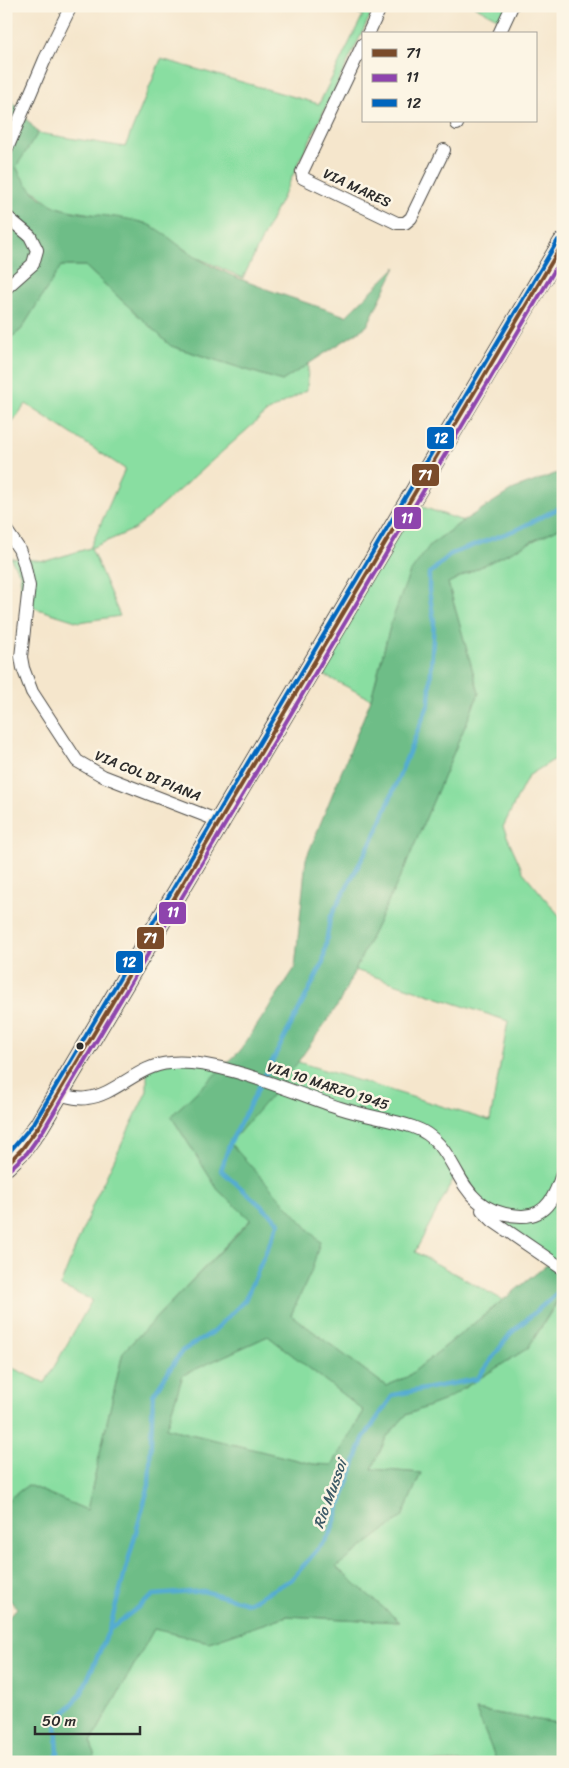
<svg xmlns="http://www.w3.org/2000/svg" width="569" height="1768" viewBox="0 0 569 1768" font-family="Sriracha,sans-serif">
	<rect width="100%" height="100%" fill="#fcf5e5"/>
	<filter id="ink" filterUnits="userSpaceOnUse"><feTurbulence type="fractalNoise" baseFrequency=".02" numOctaves="2"/><feDisplacementMap in="SourceGraphic" scale="10" xChannelSelector="R" yChannelSelector="G"/><feConvolveMatrix kernelMatrix="1 2 1 2 8 2 1 2 1" color-interpolation-filters="sRGB"/></filter>
	<filter id="wash" filterUnits="userSpaceOnUse"><feTurbulence type="fractalNoise" baseFrequency=".0096" numOctaves="4" result="noise"/><feDisplacementMap in="SourceGraphic" scale="20" xChannelSelector="R" yChannelSelector="G"/><feGaussianBlur stdDeviation="1.12" result="paint"/><feColorMatrix in="noise" values="0 0 0 0 0 0 0 0 0 0 0 0 0 0 0 0 0 1.4 0 .05"/><feComposite in="paint" operator="in"/></filter>
	<g filter="url(#wash)">
		<rect width="100%" height="100%" fill="#f5e6cc"/>
		<!-- green -->
		<path fill="#89dea1" stroke="#5a8466" d="M334,6H375L243,278L198,258L145,223L56,208L25,184L16,166L38,133L125,147L161,59L319,104L363,15Z
			M474,6H516L507,23Z
			M60,266H85L171,346L282,381L308,364L307,390L267,412L135,529L91,548L120,616L79,622L22,604L20,574L10,558L46,561L90,548L125,469L26,404L6,430V341L21,330Z
			M414,504L463,521L430,545L391,623L371,699L316,671Z
			M563,526V754L528,776L503,827L523,872L563,920V1193L554,1214L563,1226V1252L549,1263L454,1178L415,1252L503,1300L407,1377L386,1386L291,1315L311,1272L230,1143L298,1062L490,1121L508,1021L355,970L405,867L479,693L448,583Z
			M182,1057L228,1063L171,1116L218,1190L251,1219L123,1352L87,1510L28,1485L6,1501V1365L45,1383L92,1300L60,1286L94,1202L147,1091V1064Z
			M558,1301L563,1303V1724L476,1710L497,1762H96L91,1742L154,1629L209,1642L287,1616L400,1622L335,1567L402,1517L421,1473L372,1469L386,1438L406,1415L445,1400L528,1348Z
			M268,1336L364,1411L332,1466L313,1464L166,1428L183,1375Z"/>
		<!-- forest -->
		<path fill="#6ebd87" stroke="#4c7459" fill-rule="evenodd" d="M6,98L11,100L38,133L16,167C47,226 91,207 144,223C161,228 181,249 197,258C242,284 297,299 346,316L396,267L367,326L282,381L171,346L85,266H61L21,330L6,341Z
			M563,471V526L448,583L479,693L405,867L338,1005L288,1076L230,1143L320,1242L311,1272L291,1315L386,1386L407,1377L563,1252V1303L557,1301L528,1348L445,1400L406,1415L386,1438L372,1469L421,1473L402,1517L336,1567L400,1622L287,1616L209,1642L154,1629L91,1742L96,1762H6V1620L17,1608L6,1596V1501L28,1485L87,1510L123,1352L251,1220L218,1190L171,1116L240,1051L295,968L306,859L371,699L391,623L409,574L430,545L463,521L514,489ZM268,1336L364,1411L332,1465L313,1464L166,1428L183,1375Z
			M476,1710L563,1724V1762H497Z"/>
		<g fill="none" stroke-linecap="round" stroke-linejoin="round">
			<!-- stream -->
			<path stroke="#55acd2" stroke-width="4.5" d="M109,1630L149,1485L153,1395L182,1351L213,1332L245,1300L279,1222L221,1170L230,1143L323,963L330,918L376,833L429,703L434,621L429,591V574L451,554L518,529L563,506
				M54,1762L58,1753L56,1723L81,1694L109,1630L154,1595L203,1591L248,1603L291,1580L330,1535L363,1439L393,1395L477,1379L510,1334L563,1288"/>
		</g>
	</g>
	<g filter="url(#ink)">
		<g fill="none" stroke-linecap="round" stroke-linejoin="round">
			<!-- street casing -->
			<g stroke="#494743" stroke-width="14">
				<path id="street" d="M368,34L381,6
					M499,34L512,6
					M363,44L302,172L303,178L397,223H405L411,218L444,150
					M457,124L458,121
					M6,151L45,59L71,6
					M6,216L30,236L37,250L33,264L6,288
					M6,530L19,549L24,563L29,586L21,657L23,668L32,692L77,761L103,776L219,821
					M57,1094C67,1096 77,1100 87,1098C116,1095 138,1065 170,1063C219,1058 293,1093 340,1108C364,1116 390,1119 413,1127C466,1145 448,1213 521,1216C548,1217 556,1193 563,1171
					M482,1210L493,1221L563,1269"/>
			</g>
			<!-- primary casing -->
			<g stroke="#494743" stroke-width="22">
				<path id="primary" d="M6,1165L22,1149L39,1126L563,243"/>
			</g>
			<!-- street -->
			<use href="#street" stroke="#fff" stroke-width="12"/>
			<!-- primary -->
			<use href="#primary" stroke="#fff" stroke-width="20"/>
			<!-- bus-1 casing -->
			<g stroke="#fcf5e5" stroke-width="8">
				<path id="bus-1" d="M6,1165L22,1149L39,1126L563,243"/>
			</g>
			<!-- bus-2 casing -->
			<g stroke="#fcf5e5" stroke-width="8">
				<path id="bus-2" d="M10,1169L27,1153L44,1129L563,256"/>
			</g>
			<!-- bus-3 casing -->
			<g stroke="#fcf5e5" stroke-width="8">
				<path id="bus-3" d="M6,1156L34,1123L558,240"/>
			</g>
			<!-- bus-1 -->
			<use href="#bus-1" stroke="#7a4b2a" stroke-width="4"/>
			<!-- bus-2 -->
			<use href="#bus-2" stroke="#8e44ad" stroke-width="4"/>
			<!-- bus-3 -->
			<use href="#bus-3" stroke="#0065bd" stroke-width="4"/>
		</g>
	</g>
	<!-- markers -->
	<circle fill="#2b2b2b" stroke="#fcf5e5" stroke-width="2" cx="80" cy="1046" r="4.5"/>
	<g text-anchor="middle" dominant-baseline="central" stroke-width="5" stroke-linejoin="round" paint-order="stroke">
		<!-- street labels -->
		<g font-size="14" fill="#2b2b2b" stroke="#fcf5e5">
			<text transform="translate(357 188) rotate(25)">VIA MARES</text>
			<text transform="translate(148 776) rotate(22)">VIA COL DI PIANA</text>
			<text transform="translate(328 1086) rotate(18)">VIA 10 MARZO 1945</text>
		</g>
		<!-- water labels -->
		<g font-size="15" font-style="italic" fill="#3a5865" stroke="#fcf5e5">
			<text transform="translate(330 1494) rotate(-70)">Rio Mussoi</text>
		</g>
	</g>
	<g stroke="#fcf5e5" stroke-width="2">
		<rect x="426" y="426" width="29" height="24" rx="5" fill="#0065bd"/>
		<rect x="411" y="463" width="29" height="24" rx="5" fill="#7a4b2a"/>
		<rect x="393" y="506" width="29" height="24" rx="5" fill="#8e44ad"/>
		<rect x="158" y="901" width="29" height="24" rx="5" fill="#8e44ad"/>
		<rect x="136" y="926" width="29" height="24" rx="5" fill="#7a4b2a"/>
		<rect x="115" y="950" width="29" height="24" rx="5" fill="#0065bd"/>
	</g>
	<g font-size="14" text-anchor="middle" font-weight="bold" fill="#fff">
		<text x="441" y="443">12</text>
		<text x="425" y="480">71</text>
		<text x="407" y="523">11</text>
		<text x="173" y="917">11</text>
		<text x="150" y="943">71</text>
		<text x="129" y="967">12</text>
	</g>
	<!-- margin -->
	<rect width="569" height="1768" fill="none" stroke="#fcf5e5" stroke-width="25"/>
	<!-- legend -->
	<rect x="362" y="32" width="175" height="90" fill="#fcf5e5" stroke="#a8a49b"/>
	<rect x="372" y="49" width="25" height="8" fill="#7a4b2a" stroke="#a8a49b"/>
	<text x="406" y="58" font-size="15" fill="#2b2b2b">71</text>
	<rect x="372" y="74" width="25" height="8" fill="#8e44ad" stroke="#a8a49b"/>
	<text x="406" y="82" font-size="15" fill="#2b2b2b">11</text>
	<rect x="372" y="99" width="25" height="8" fill="#0065bd" stroke="#a8a49b"/>
	<text x="406" y="108" font-size="15" fill="#2b2b2b">12</text>
	<!-- scale -->
	<path d="M35 1726v8h105v-8" fill="none" stroke="#2b2b2b" stroke-width="2.5"/>
	<text x="42" y="1726" font-size="15" fill="#2b2b2b" stroke="#fcf5e5" stroke-width="4" paint-order="stroke">50 m</text>
</svg>
